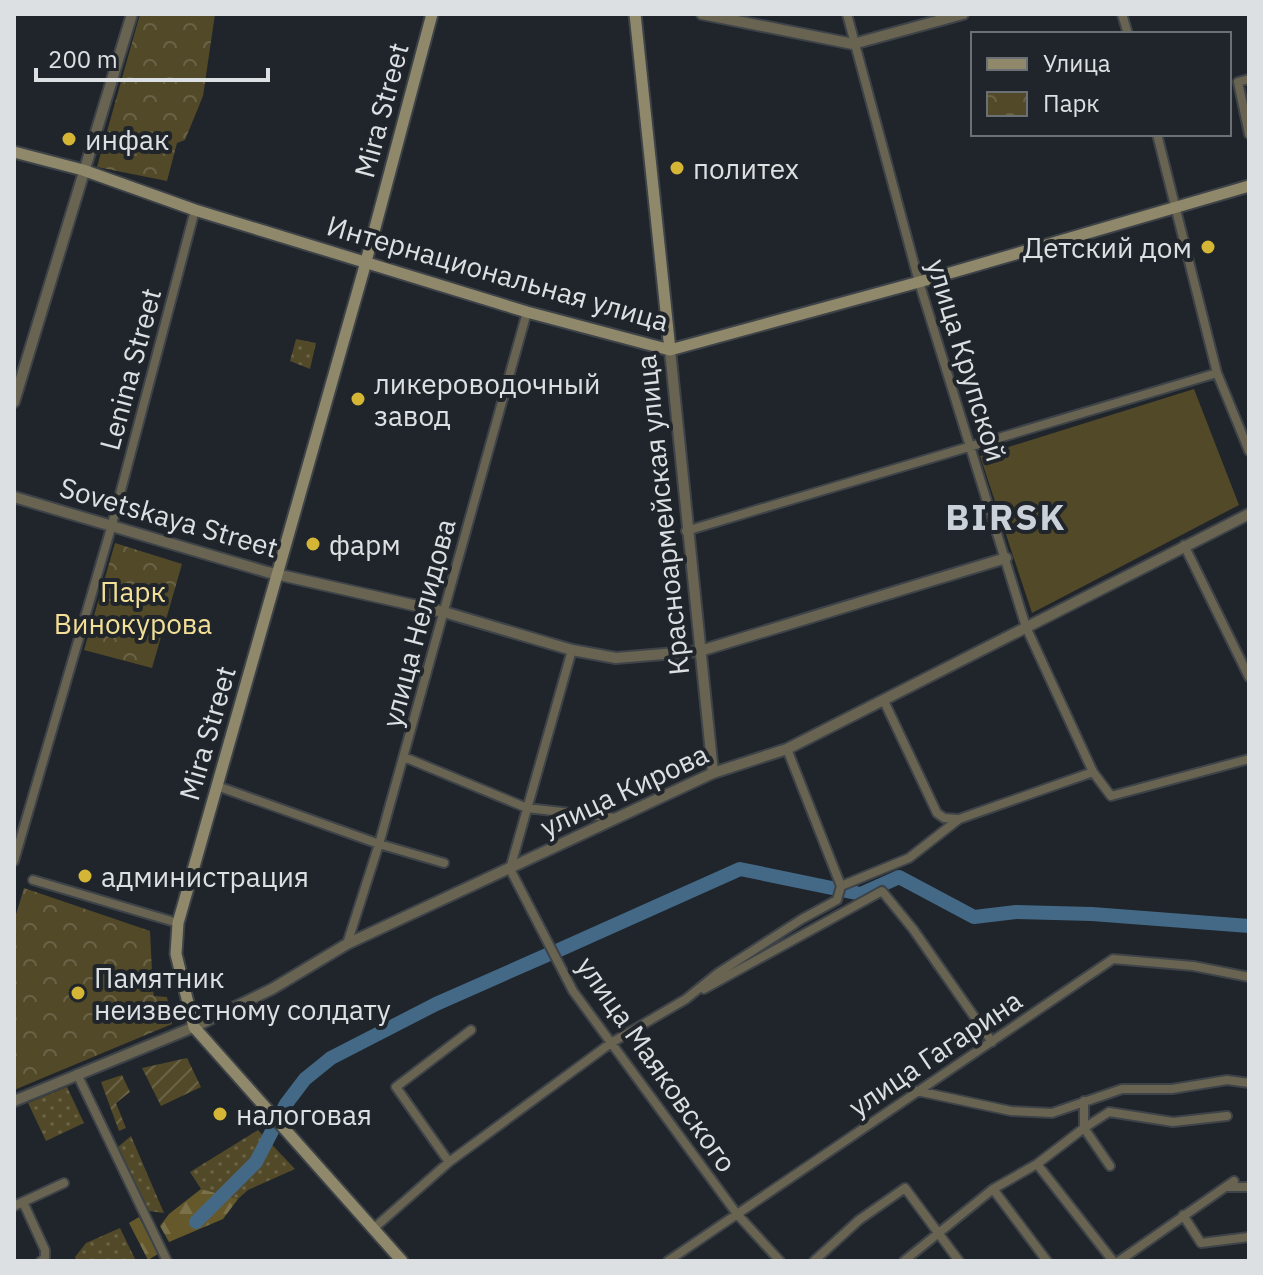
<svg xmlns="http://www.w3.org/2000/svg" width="1263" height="1275" viewBox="0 0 1263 1275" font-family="'IBM Plex Sans',sans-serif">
	<defs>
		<pattern id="grass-dots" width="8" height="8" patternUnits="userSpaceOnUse" patternTransform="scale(2)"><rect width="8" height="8" fill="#524928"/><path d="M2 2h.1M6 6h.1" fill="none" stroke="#6a6347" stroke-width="1.8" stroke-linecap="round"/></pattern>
		<pattern id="forest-firs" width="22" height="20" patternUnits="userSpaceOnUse" patternTransform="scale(2)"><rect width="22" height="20" fill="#65592c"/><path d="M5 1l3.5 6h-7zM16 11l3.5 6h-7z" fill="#7a714a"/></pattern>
		<pattern id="park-crowns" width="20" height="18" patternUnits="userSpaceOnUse" patternTransform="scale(2)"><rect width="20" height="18" fill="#524928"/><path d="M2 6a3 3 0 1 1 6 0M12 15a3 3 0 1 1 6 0" fill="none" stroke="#6a6347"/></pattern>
		<pattern id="garden-furrows" width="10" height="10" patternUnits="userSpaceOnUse" patternTransform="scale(2)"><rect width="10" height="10" fill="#524928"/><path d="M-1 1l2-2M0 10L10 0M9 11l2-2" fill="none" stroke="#6a6347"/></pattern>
	</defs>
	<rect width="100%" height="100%" fill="#1f252a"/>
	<!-- grass -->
	<path fill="url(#grass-dots)" d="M296,339L316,343L310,369L290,361Z
		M67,1087L84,1123L46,1141L28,1103Z
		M258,1130L295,1169L248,1190L238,1199L201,1189L190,1172Z
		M131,1136L164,1213L149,1211L118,1147Z
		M120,1228L136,1261H77L75,1257L86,1243Z"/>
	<!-- forest -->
	<path fill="url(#forest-firs)" d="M201,1189L238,1199L223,1219L169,1242L160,1226L169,1214Z
		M139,1217L158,1254L148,1260L129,1223Z"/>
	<!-- park -->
	<path fill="url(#park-crowns)" d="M140,14H215L203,96L185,140L177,143L167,181L97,167Z
		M115,543L182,564L152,668L84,650Z
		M24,888L150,931L153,991L154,996L167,997L172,1024L14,1090V921Z"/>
	<!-- garden -->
	<path fill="url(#garden-furrows)" d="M187,1058L201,1087L161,1106L142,1068Z
		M122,1075L130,1092L116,1103L126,1128L119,1131L101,1082Z"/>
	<!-- pitch -->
	<path fill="#524928" d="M1194,389L1239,505L1032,613L980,456Z"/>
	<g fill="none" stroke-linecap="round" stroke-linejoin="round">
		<!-- river -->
		<path stroke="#436987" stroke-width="14" d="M559,950L740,869L861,894L899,877L974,917L1016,912L1092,914L1249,926
			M196,1222L256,1162L286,1104L305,1079L331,1058L436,1004L547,955"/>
		<!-- minor casing -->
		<g stroke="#3d4348" stroke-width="12">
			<path id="minor" d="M847,14L919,282L1026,627L1093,772L1111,796L1249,759
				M1122,14L1128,34
				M1249,79L1238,82L1249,134
				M1157,134L1217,373L1249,451
				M686,531L1217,373
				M1184,545L1249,677
				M572,650L510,869L573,991L737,1214L780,1261
				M884,701L937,813L944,818L958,819
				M787,749L841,886
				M404,757L527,808L615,818
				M217,786L379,844L444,863
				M14,861L111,528L195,210
				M33,880L178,923
				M347,944L379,844L527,312
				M704,989L882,891L913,929L992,1042
				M77,1074L167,1261
				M917,1091L1011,1111L1052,1113L1122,1089H1172L1227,1080L1249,1083
				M449,1162L396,1087L471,1030
				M1037,1164L1113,1261
				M1110,1166L1084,1128L1109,1112L1173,1122L1227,1116
				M1226,1187H1249
				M993,1189L1047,1261
				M23,1202L45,1250V1258L41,1261
				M14,1206L64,1183
				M1183,1215L1201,1243L1249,1237
				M373,1229L449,1162L611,1043L686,999L718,973L802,919L837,900L841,886L909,858L959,819L1093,772
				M668,1261L1113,959L1193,966L1249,977
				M814,1261L859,1220L905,1188L959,1261
				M904,1261L993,1189L1037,1164L1084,1128V1101
				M1119,1261L1234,1181"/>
		</g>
		<!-- tertiary casing -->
		<g stroke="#3d4348" stroke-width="14">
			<path id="tertiary" d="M702,14L853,44L963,14
				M670,350L713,773
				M14,402L132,14
				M14,497L267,572L444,612L572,650L616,658L700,651L1006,558
				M14,1101L194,1027L272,989L347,944L713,773L787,749L1249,514"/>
		</g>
		<!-- secondary casing -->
		<g stroke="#3d4348" stroke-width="15">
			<path id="secondary" d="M635,14L670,350
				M14,152L83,170L195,210L527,312L670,350L919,282L1249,186
				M402,1261L194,1027L176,954L178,923L364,269L432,14"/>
		</g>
		<!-- minor -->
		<use href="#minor" stroke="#696451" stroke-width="8"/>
		<!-- tertiary -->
		<use href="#tertiary" stroke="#696451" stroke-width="10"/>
		<!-- secondary -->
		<use href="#secondary" stroke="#90886a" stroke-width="11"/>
	</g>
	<!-- markers -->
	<g fill="#d5b535" stroke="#1f252a" stroke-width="3">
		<circle cx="69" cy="139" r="8"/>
		<circle cx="677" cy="168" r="8"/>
		<circle cx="1208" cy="247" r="8"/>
		<circle cx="358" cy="399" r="8"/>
		<circle cx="313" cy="544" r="8"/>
		<circle cx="85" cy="876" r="8"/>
		<circle cx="78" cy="993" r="8"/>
		<circle cx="220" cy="1114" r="8"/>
	</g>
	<g text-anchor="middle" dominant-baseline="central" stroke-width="8" stroke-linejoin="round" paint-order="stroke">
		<!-- street labels -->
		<g font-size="28" fill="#dce0e3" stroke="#1f252a">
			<text transform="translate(381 110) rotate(-75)">Mira Street</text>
			<text transform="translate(498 273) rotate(16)">Интернациональная улица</text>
			<text transform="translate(967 360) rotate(73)">улица Крупской</text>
			<text transform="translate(130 369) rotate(-75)">Lenina Street</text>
			<text transform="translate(662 515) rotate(-96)">Красноармейская улица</text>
			<text transform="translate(169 517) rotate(16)">Sovetskaya Street</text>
			<text transform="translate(418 623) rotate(-75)">улица Нелидова</text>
			<text transform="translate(207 733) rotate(-74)">Mira Street</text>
			<text transform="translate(624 790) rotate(-25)">улица Кирова</text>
			<text transform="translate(935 1053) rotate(-34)">улица Гагарина</text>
			<text transform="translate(657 1064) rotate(55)">улица Маяковского</text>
		</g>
		<!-- poi labels -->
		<g font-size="28" fill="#dce0e3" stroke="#1f252a" text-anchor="start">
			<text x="85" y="139">инфак</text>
			<text x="693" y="168">политех</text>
			<text x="1192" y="247" text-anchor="end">Детский дом</text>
			<text x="374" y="383">ликероводочный<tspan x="374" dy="32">завод</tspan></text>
			<text x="329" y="544">фарм</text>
			<text x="101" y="876">администрация</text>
			<text x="94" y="977">Памятник<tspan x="94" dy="32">неизвестному солдату</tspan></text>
			<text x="236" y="1114">налоговая</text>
		</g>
		<!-- park labels -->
		<g font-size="28" fill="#f3df96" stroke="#1f252a">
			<text x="133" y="591">Парк<tspan x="133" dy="32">Винокурова</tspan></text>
		</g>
		<!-- district labels -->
		<g font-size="36" font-weight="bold" letter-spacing="2" fill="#cad1d8" stroke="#1f252a">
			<text x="1006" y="516">BIRSK</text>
		</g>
	</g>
	<!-- border -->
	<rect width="1263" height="1275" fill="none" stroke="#dce0e3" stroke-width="32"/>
	<!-- legend -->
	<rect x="971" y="32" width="260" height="104" fill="#1f252a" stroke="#6b7074" stroke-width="2"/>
	<rect x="987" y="58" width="40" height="12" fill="#90886a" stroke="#6b7074" stroke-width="2"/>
	<text x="1043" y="72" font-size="24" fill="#dce0e3">Улица</text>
	<rect x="987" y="92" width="40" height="24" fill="url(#park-crowns)" stroke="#6b7074" stroke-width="2"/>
	<text x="1043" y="112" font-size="24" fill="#dce0e3">Парк</text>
	<!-- scale -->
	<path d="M36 68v12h232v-12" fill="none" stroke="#dce0e3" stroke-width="4"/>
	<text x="48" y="68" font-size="24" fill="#dce0e3" stroke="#1f252a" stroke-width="6" paint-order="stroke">200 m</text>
</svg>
